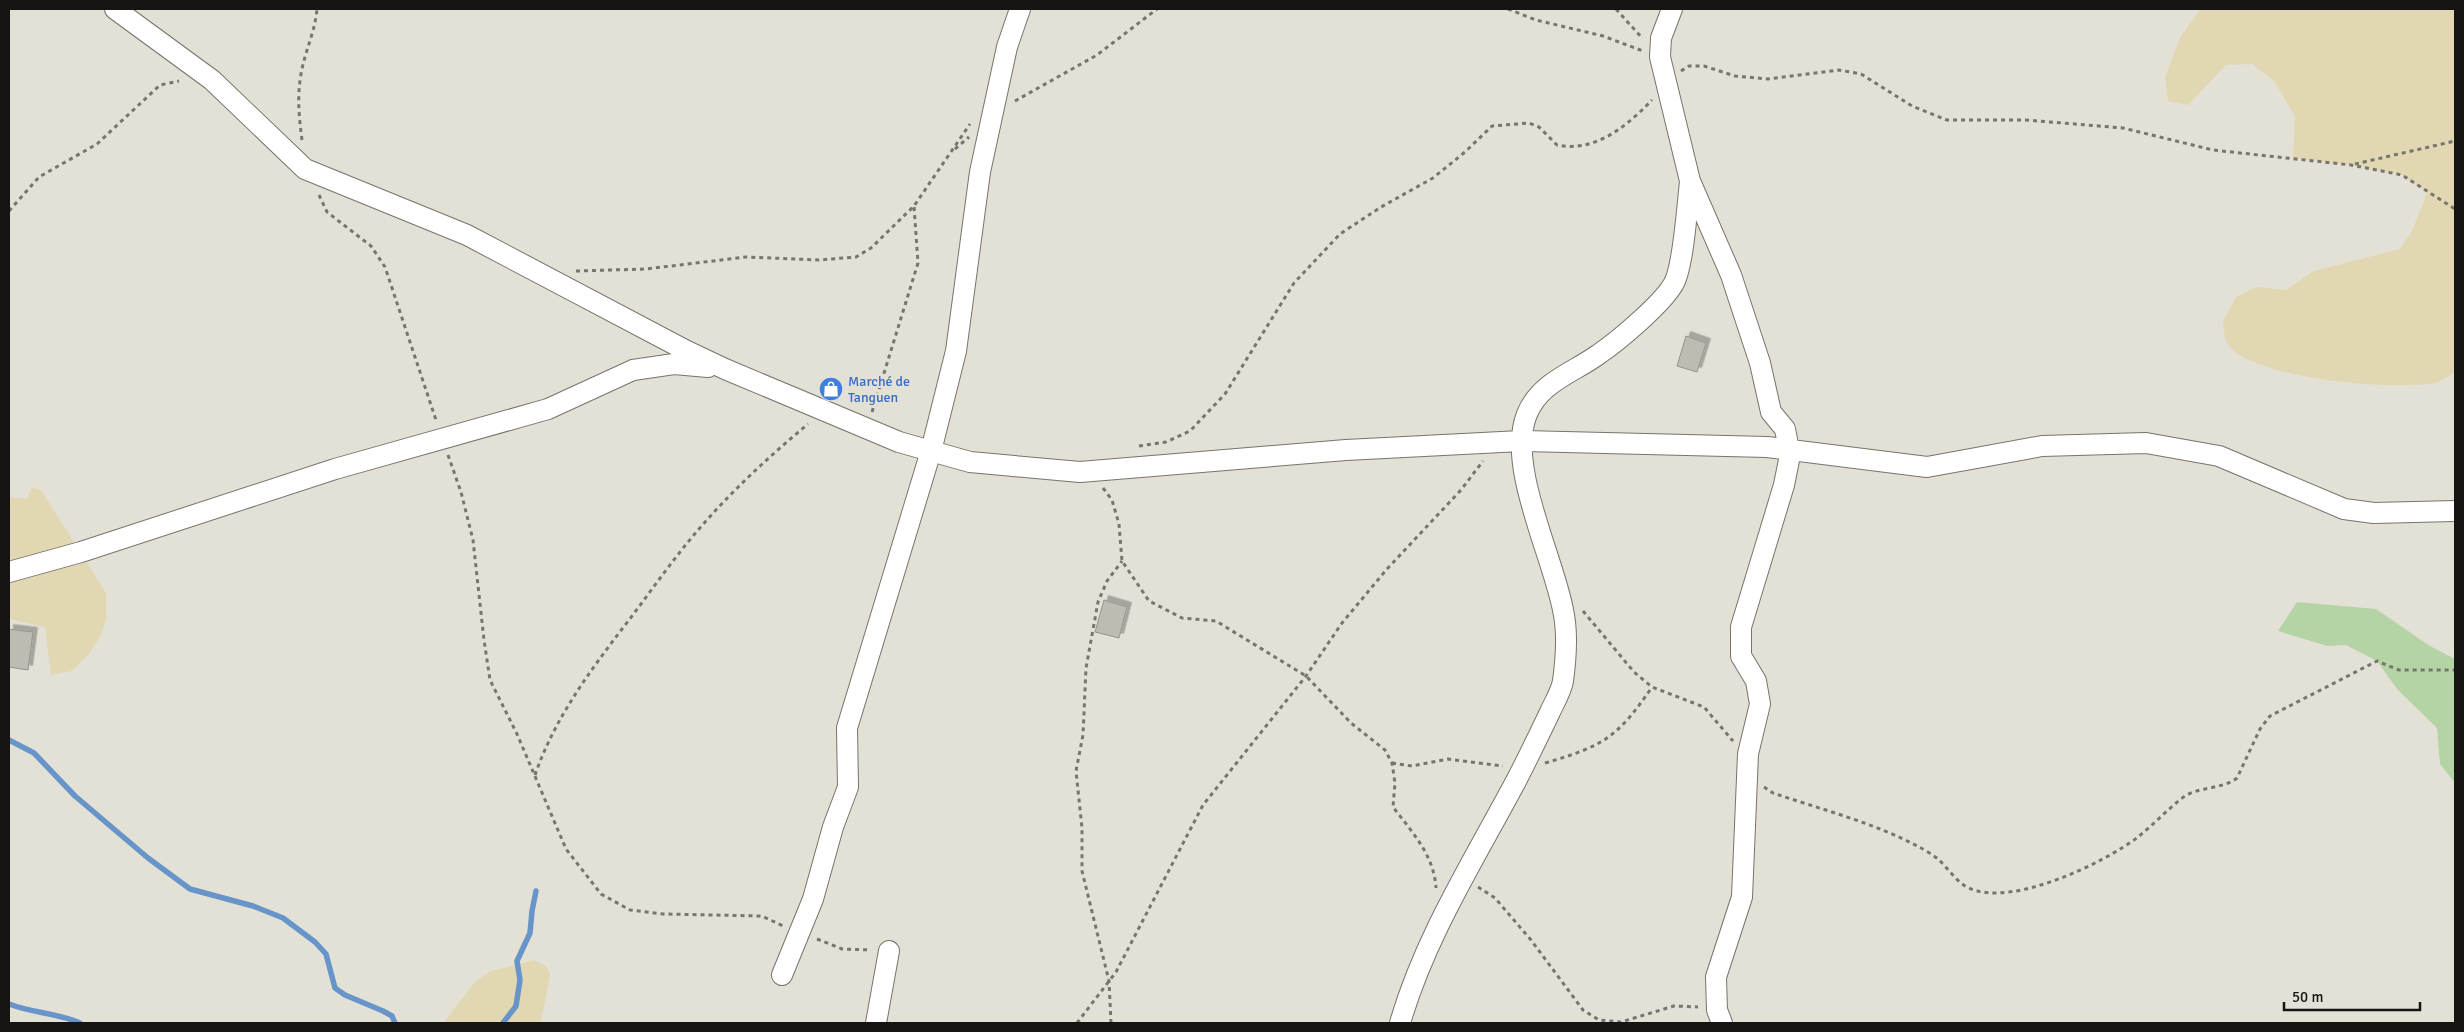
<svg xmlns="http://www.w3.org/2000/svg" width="2464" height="1032" viewBox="0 0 2464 1032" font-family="Signika,sans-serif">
	<defs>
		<filter id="shadow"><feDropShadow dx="4.5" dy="-4.5" stdDeviation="0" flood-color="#0004"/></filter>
	</defs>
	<rect width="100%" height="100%" fill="#e3e1d6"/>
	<!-- green -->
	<path fill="#b4d4a6" d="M2297,602L2376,609L2430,646L2455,659V783L2440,764L2437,728L2397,689L2377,661L2346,645L2327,646L2278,631Z"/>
	<!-- sand -->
	<path fill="#e1d7b2" d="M2200,9H2455V372C2450,375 2444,380 2439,382C2402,392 2247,379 2227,343C2224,337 2224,327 2223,321L2236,297L2257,287L2286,290L2314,271L2400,249L2412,231L2427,193L2402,175L2351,165L2293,158L2295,116L2274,81L2252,64L2226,65L2188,105L2168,101L2165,77L2180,38Z
		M32,487L41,490L106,593V618L102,633L90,653L72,671L51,675L45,627L9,619V491L10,497L27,499Z
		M534,960L547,967L550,975L541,1023H443L476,981L491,971Z"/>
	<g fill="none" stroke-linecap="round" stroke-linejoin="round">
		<!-- stream -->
		<path stroke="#6895c9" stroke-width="5.5" d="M9,740L34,753L75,796L148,858L190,889L253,906L283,918L315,942L326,954L335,988L345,995L383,1011L392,1016L395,1023
			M9,1004C32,1013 58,1013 80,1023
			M503,1023L516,1006L520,980L517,961L530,933L532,911L536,891"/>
	</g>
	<!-- building -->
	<path fill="#bebcb2" stroke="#959389" filter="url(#shadow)" d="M1686,336L1706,343L1697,372L1677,366Z
		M1104,600L1127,607L1119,638L1095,632Z
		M9,629L33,632L28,670L9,667Z"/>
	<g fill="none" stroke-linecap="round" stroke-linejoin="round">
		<!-- minor casing -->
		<g stroke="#76746b" stroke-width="22">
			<path id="minor" d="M115,9L212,80L305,169L467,235L687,351L725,369L899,442L970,462L1080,472L1346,450L1521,441L1767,447L1927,467L2042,446L2146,443L2219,456L2344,509L2374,513L2455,511
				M1672,9L1661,38L1660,57L1690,181L1731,275L1760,363L1771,412L1785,429L1790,455L1784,485L1741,627V656L1756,681L1760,704L1748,754L1742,897L1716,977L1717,1010L1722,1023
				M9,572L81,552L335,469L548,409L633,370L674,364L708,367
				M782,975L813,899L833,827L848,787L847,728L931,451L956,351L980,172L1007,47L1020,9
				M876,1023L889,951
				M1400,1023C1425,937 1474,860 1516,781C1528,758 1539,735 1550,712C1554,703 1561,692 1563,681C1566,659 1568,632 1563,610C1553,556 1506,465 1527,414C1540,382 1573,373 1599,354C1618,341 1666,301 1675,281C1684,260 1687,207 1690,182"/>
		</g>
		<!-- path -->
		<path stroke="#77756e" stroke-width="3" stroke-dasharray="4 4" stroke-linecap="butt" d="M1508,9L1536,20L1603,36L1643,51
			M1616,9L1642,38
			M1681,71L1689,66H1704L1735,76L1768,79L1839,70L1861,74L1912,106L1947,120H2026L2123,128L2213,150L2351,165L2402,175L2455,209
			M1015,101L1097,55L1157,9
			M302,140C299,117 297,97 301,74C305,51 315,32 317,9
			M955,149L969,137
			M2355,164L2455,141
			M319,195L327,212L371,246L385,267L437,423
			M9,211L39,177L97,144L160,85L179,81
			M576,271L646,269L746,257L819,260L856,257L871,248L914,206L970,124
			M872,412L918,263L914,206
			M1139,446L1166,442L1190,431L1225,394L1294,283L1340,234L1381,207L1433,178L1465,152L1492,126L1529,123L1539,127L1557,145C1595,153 1627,126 1652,100
			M448,455L461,492L473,540L484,640L490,680L517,734L566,849L601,894L630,910L663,914L762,916L783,926
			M1103,488L1112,500L1119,524L1122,561L1149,601L1182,618L1216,621L1306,676L1351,723L1385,750L1392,763L1395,783L1393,807C1412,832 1434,855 1436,888
			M1583,611L1634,672L1652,687L1704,707L1733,741
			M1392,763L1412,766L1448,759L1503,766
			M1545,763C1604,746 1618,737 1652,687
			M535,775C555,717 592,668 629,620C654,587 678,552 706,521C737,486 772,454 808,424
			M1764,787L1773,793C1820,809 1875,823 1919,847C1925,850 1933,855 1938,859C1948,868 1956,882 1969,888C2011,908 2104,863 2138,837C2153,825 2166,811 2181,799C2196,786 2222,790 2237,778L2260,729L2270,716L2377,661L2399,670H2455
			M1478,887L1495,898L1531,940L1583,1010L1599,1020L1621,1022L1674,1006L1698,1007
			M817,939L842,949L871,950
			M1077,1023L1116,972L1203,805L1306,676L1342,623L1387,569L1461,490L1483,461
			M1111,1023L1109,981L1082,871V828L1076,771L1083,735L1086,668L1098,602L1107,581L1122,561"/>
		<!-- minor -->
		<use href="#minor" stroke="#fff" stroke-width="20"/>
	</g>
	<!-- icons -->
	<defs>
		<g id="shop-disc" transform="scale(1.25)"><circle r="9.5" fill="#3f7fe0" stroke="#e3e1d6"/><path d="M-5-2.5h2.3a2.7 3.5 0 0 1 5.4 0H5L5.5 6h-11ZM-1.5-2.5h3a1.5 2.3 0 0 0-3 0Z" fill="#fff"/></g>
	</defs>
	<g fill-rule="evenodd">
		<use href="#shop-disc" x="831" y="389"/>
	</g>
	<g text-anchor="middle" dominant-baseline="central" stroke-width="4" stroke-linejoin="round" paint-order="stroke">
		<!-- shop labels -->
		<g font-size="14" fill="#366cbe" stroke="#e3e1d6" text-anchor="start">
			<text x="848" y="381">Marché de<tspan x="848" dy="16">Tanguen</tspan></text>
		</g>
	</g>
	<!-- border -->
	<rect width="2464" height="1032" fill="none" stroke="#151410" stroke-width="20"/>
	<!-- scale -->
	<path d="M2284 1002v8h136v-8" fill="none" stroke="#151410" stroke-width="2.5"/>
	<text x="2292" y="1002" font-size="15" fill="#151410" stroke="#e3e1d6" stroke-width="4" paint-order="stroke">50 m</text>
</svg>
